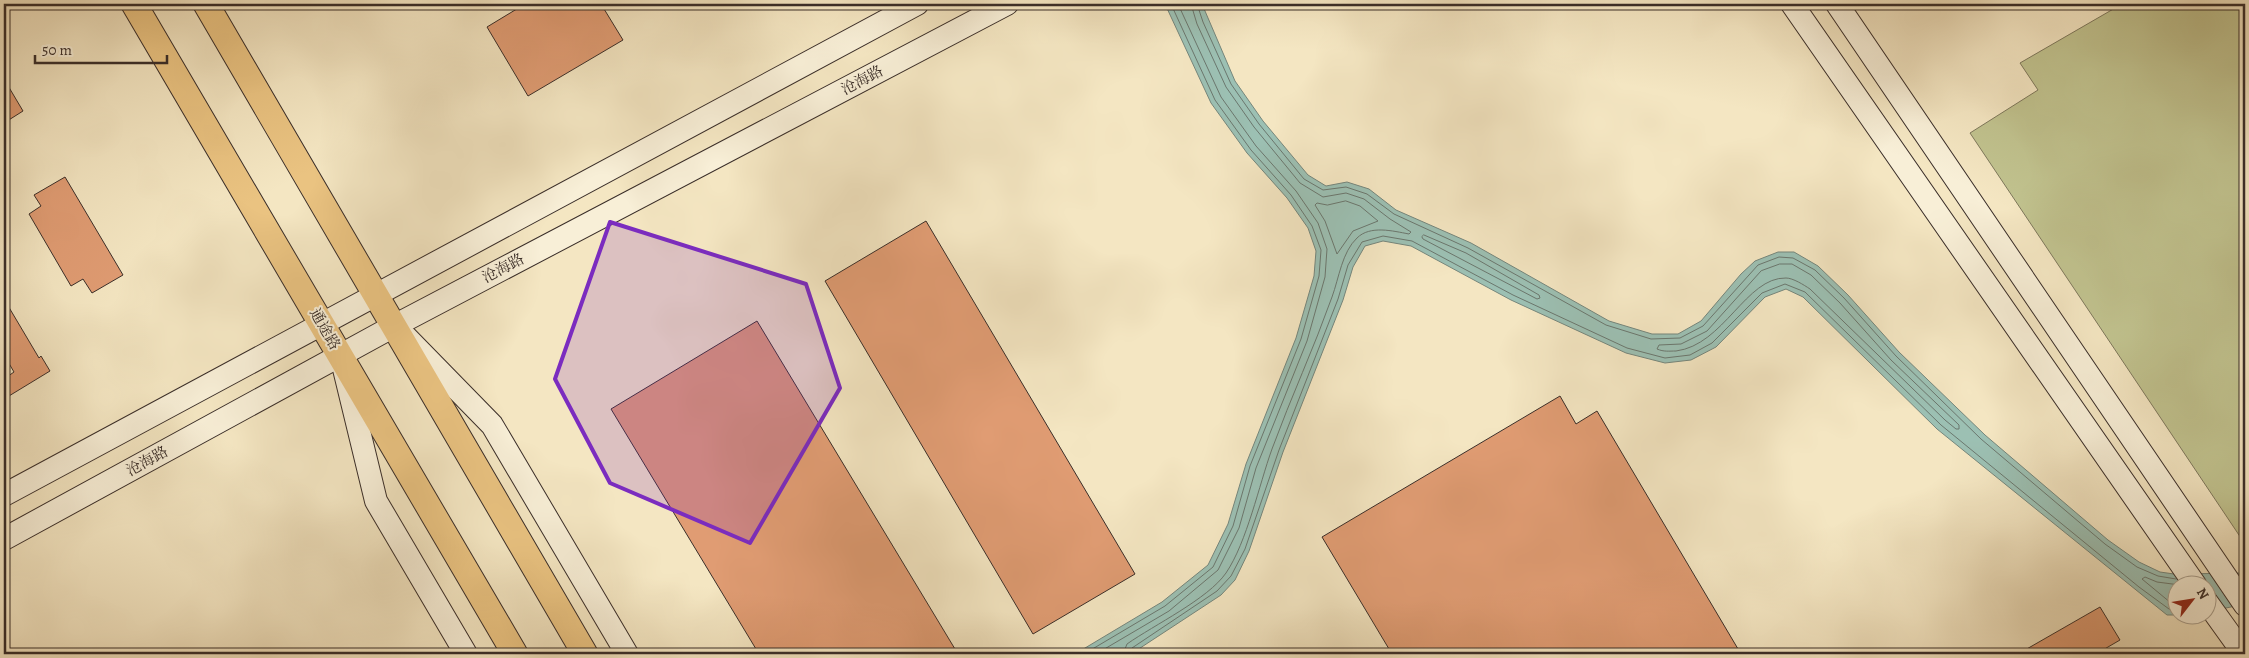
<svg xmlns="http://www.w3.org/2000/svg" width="2249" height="658" viewBox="0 0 2249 658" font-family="Alegreya,'Noto Serif SC',serif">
	<rect width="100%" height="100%" fill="#f4e6c2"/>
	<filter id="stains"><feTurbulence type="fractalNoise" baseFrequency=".004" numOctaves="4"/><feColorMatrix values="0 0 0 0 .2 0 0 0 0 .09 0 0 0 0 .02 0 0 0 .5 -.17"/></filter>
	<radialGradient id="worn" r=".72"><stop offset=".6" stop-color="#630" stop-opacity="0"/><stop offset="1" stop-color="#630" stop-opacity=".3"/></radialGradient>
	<!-- green -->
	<path fill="#c1c38f" stroke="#7e785c" d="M2122,4H2245V544L1970,133L2038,90L2020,63Z"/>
	<!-- water -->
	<path fill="#9cc0b3" stroke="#75867c" d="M1165,4H1202L1235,81L1263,121L1308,175L1326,186L1347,182L1369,189L1396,210L1471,243L1609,321L1652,334H1678L1701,321L1741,274L1755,261L1778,252H1794L1818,266L1848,295L1899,352L1985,435L2108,540L2139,562L2160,572L2174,574L2245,573V604L2207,612L2206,586H2176V615H2167L1937,429L1803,297L1786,289L1765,297L1716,347L1691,360L1665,363L1626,353L1511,300L1411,246L1383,241L1365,246L1353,267L1343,300L1283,452L1249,551L1235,580L1221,595L1131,654H1075L1162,602L1208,565L1228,524L1246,464L1296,338L1314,276L1316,251L1308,228L1287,198L1247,153L1211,103Z"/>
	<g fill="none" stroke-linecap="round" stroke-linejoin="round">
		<!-- shore -->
		<path stroke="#6b776e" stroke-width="1" d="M1197,4L1203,22L1231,84L1259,124L1304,179L1323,190L1346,187L1367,194L1394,214L1468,248L1606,325L1651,339L1680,338L1703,326L1758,265L1779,257L1793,258L1815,270L1844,298L1896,356L1981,439L2105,544L2137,567L2158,576L2176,579
			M1346,201L1360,206L1378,221L1353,231L1337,254L1325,221L1315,205L1317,203L1327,205Z
			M1424,235L1466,253L1539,295L1540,298L1537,299L1423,239L1422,237Z
			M1780,264H1792L1811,275L1840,303L1891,360L1959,425V429H1956L1945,420L1810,289C1804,285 1793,278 1786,278C1746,277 1724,345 1676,351C1669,351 1664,352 1657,349L1659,345L1681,344L1707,331L1761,271Z
			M2176,604L2171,603L2142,579L2145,577L2157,582L2180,585
			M1084,654L1165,606L1213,567L1233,526L1250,466L1301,339L1319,276L1321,250L1312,226L1291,195L1251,150L1215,100L1171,4
			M1096,654L1169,611L1218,570L1239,528L1256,468L1307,341L1325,277L1327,249L1318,223L1296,191L1256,146L1221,97L1178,4
			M1123,654L1127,644C1154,625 1208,599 1226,573C1247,542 1259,485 1272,449C1291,397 1314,348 1332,297C1339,278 1342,252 1357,238C1370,225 1393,231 1409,234L1411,232L1390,219L1364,199L1346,193L1323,197L1300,183L1254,127L1226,87L1197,24L1191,4
			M1129,654L1132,648L1217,591L1231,576L1245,549L1279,450L1338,299L1348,265L1362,242L1383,236L1412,241L1513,295L1627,348L1665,358L1690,355L1712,343L1762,293L1785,284L1805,292L1941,425L2139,587L2169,609L2176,610"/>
	</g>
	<!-- building -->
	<path fill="#e09c73" stroke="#3a2e29" d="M525,4H601L623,40L528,96L487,27Z
		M4,79L23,111L4,123Z
		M65,177L123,275L92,293L83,279L71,286L29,214L41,206L34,195Z
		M926,221L1135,574L1033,634L825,281Z
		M4,299L39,358L41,356L50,371L4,399V379L14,372L4,355Z
		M757,321L958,654H759L611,409Z
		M1560,396L1576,424L1597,411L1741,654H1392L1322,537Z
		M2100,607L2120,640L2096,654H2018Z"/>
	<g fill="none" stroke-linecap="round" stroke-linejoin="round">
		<!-- secondary casing -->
		<g stroke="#3a2e29" stroke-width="24">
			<path id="secondary" d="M1792,4L2196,586
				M1837,4L2245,605
				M406,337L492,425L627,654
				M344,369L376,501L466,654
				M4,495L917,4
				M4,539L394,326L1007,4
				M2206,601L2244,654"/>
		</g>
		<!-- primary casing -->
		<g stroke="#3a2e29" stroke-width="27">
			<path id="primary" d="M134,4L515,654
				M206,4L585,654"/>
		</g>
		<!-- secondary -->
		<use href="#secondary" stroke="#f8efd7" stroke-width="22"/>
		<!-- primary -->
		<use href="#primary" stroke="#eac381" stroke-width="25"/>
	</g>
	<!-- marked area -->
	<path fill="#7b2cbf" fill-opacity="0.2" stroke="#7b2cbf" stroke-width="4" stroke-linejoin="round" d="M610,222L806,284L840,388L750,543L610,483L555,379Z"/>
	<g text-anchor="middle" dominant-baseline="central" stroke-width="4" stroke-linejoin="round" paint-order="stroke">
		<!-- street labels -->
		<g font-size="15" fill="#3a2e29" stroke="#f8efd7">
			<text transform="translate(862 80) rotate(-28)">沧海路</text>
			<text transform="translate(503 268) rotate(-28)">沧海路</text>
			<text transform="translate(325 329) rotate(60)">通途路</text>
			<text transform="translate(147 461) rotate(-29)">沧海路</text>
		</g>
	</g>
	<!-- margin -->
	<rect width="2249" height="658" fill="none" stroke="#f4e6c2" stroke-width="20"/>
	<rect x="5" y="5" width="2239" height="648" fill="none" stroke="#3a2e29" stroke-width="2.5"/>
	<rect x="10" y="10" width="2229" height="638" fill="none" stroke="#3a2e29"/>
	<!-- north arrow -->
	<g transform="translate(2192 600) rotate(59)"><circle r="24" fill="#f8efd7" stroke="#aca291"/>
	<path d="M0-4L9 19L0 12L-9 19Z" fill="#8f2418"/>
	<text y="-8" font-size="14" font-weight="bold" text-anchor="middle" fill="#3a2e29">N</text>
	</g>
	<!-- scale -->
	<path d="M35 55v8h132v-8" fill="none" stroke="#3a2e29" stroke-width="2.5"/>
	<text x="42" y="55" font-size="15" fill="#3a2e29" stroke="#f8efd7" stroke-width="4" paint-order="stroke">50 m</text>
	<rect width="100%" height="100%" filter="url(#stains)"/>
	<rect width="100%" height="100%" fill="url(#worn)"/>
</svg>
